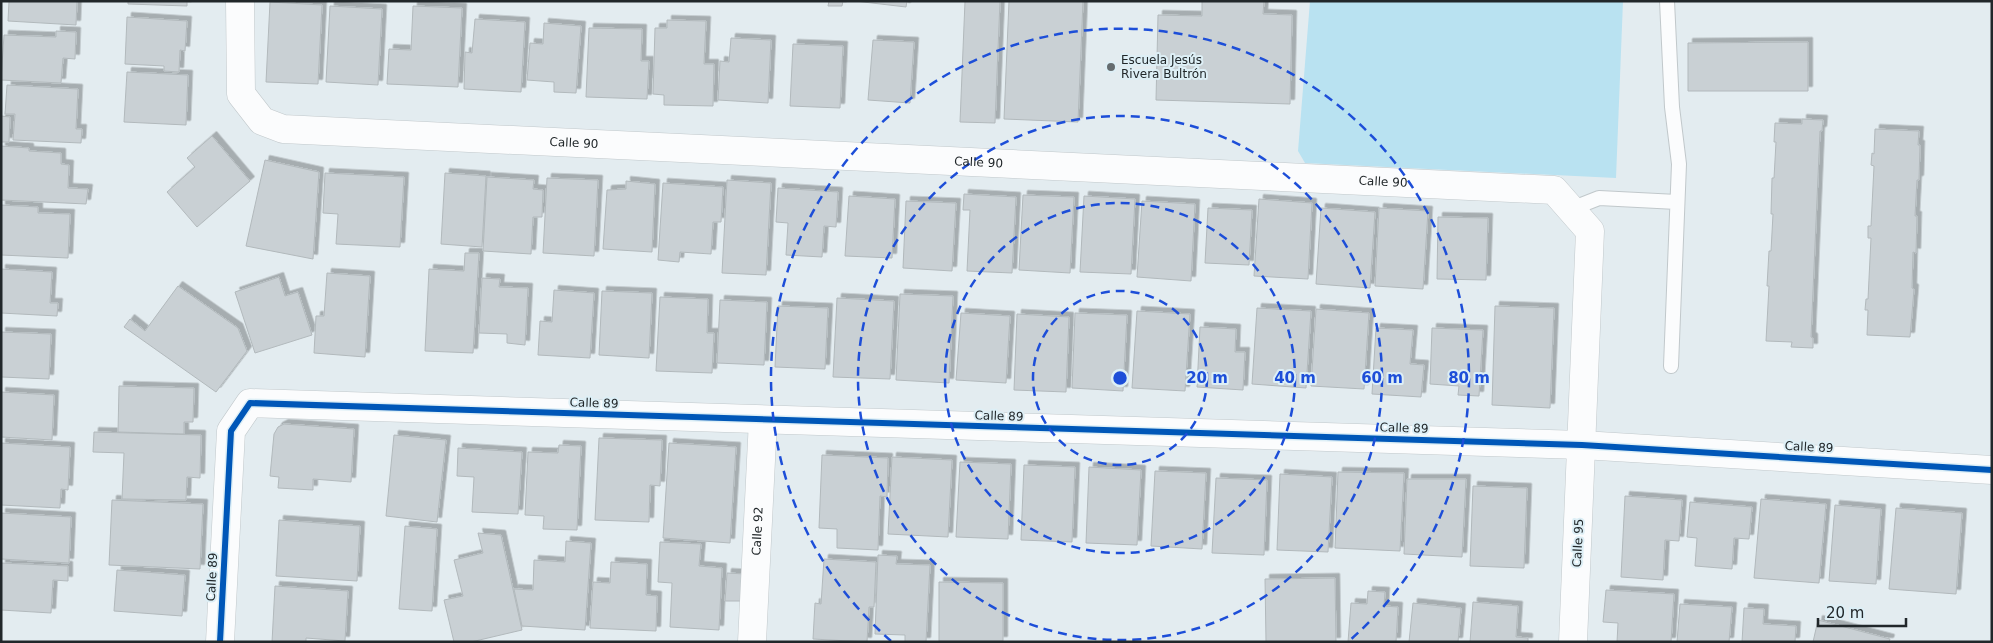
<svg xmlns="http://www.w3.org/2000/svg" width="1993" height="643" viewBox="0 0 1993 643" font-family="'DejaVu Sans',sans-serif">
	<defs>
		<filter id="shadow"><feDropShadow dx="4.5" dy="-4.5" stdDeviation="0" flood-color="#0004"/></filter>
	</defs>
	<rect width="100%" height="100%" fill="#e3ecf0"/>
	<!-- green -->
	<path fill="#b9e2f1" d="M1310,1H1623L1616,178L1305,163L1298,151Z"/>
	<!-- building -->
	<path fill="#c9d0d4" stroke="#b2b9bc" filter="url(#shadow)" d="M9,1H77L76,25L8,21Z
		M128,1H187V6L128,4Z
		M829,1H843L842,6H828Z
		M855,1H907L906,7Z
		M965,1H1000L995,123L960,122Z
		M1009,1H1083L1078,122L1004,119Z
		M1202,1H1264L1263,14L1292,15L1290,104L1156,100L1158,15L1202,16Z
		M270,2L322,5L318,84L266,82Z
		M330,6L382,9L378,85L326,82Z
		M413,6L462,8L458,87L387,84L389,49L411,50Z
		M127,17L187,21L185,51L180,50L179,72L164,71V66L125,64Z
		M475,19L525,22L521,92L464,89L465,52L472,53Z
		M667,20L706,21L704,64H714L713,106L664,105V95L653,94L655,28H667Z
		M544,23L581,26L576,93L554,92V82L527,80L530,43L543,44Z
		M589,28L642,29L641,61H649L647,99L586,97Z
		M56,31L76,32L75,59L63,58L61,83L1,80L4,35L56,37Z
		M731,38L771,40L768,103L718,100L720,61L729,62Z
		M873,40L914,42L910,103L868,100Z
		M1808,42V91H1688V43Z
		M793,44L843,46L840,108L790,106Z
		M127,72L188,75L186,125L124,122Z
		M7,85L78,89L76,129H82L81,143L13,140L15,114H5Z
		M1,116L10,117L9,142H1Z
		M1802,119L1823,120L1822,131H1820L1811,337L1813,338V348L1791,347L1792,342L1766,341L1769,286H1767L1769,251H1771L1773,214H1771L1772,178H1774L1776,142H1774L1775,123L1802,124Z
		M1875,129L1919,131L1918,145H1920L1919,180H1917L1915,216H1917L1916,253L1913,252L1912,288L1914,289L1910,337L1867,335L1868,310H1865L1866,299H1868L1871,238H1868V226H1871L1874,166L1871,165L1872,153L1874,154Z
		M212,136L250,181L197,227L167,192L195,167L187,158Z
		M1,146L29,148V151L61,153V164L69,165L68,188L88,189L86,204L1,200Z
		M265,160L319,172L313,259L246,246Z
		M325,173L404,177L400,247L336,244L338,214L323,213Z
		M445,173L486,176L482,247L441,244Z
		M487,177L534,180L533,189L543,190L542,217H533L531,254L483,251Z
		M547,178L598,180L594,256L543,253Z
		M727,180L771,183L766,275L722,273Z
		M626,181L655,184L652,252L603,249L607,190L626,189Z
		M663,183L723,187L721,222H713L711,254L680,252L679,262L658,260Z
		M778,188L838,192L836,227L824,226L822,257L786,255L788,223L776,222Z
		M964,194L1016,197L1012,273L967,271L970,210H963Z
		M1023,195L1074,197L1070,273L1019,270Z
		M849,196L895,199L892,258L845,256Z
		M1084,196L1135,199L1131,274L1080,272Z
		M1259,199L1312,203L1308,279L1254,276Z
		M906,201L956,203L952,271L903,268Z
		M1142,201L1195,204L1191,281L1137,277Z
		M1,205L38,207V213L70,214L68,258L1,255Z
		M1208,208L1252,210L1249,265L1205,263Z
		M1321,208L1375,212L1370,288L1316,284Z
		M1379,208L1428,211L1423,289L1375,286Z
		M1438,217L1488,218L1486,280L1437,279Z
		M465,253H479L473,353L425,351L429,269L464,271Z
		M1,269L52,272L50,303H58L57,316L1,313Z
		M327,273L370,276L365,357L314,353L316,316H324Z
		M279,277L285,296L298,292L312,335L255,353L235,292Z
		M482,278L500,279L499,287L528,288L525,345L507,343V334L479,333Z
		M178,286L238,328L247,351L216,392L124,327L130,319L145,331Z
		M554,290L594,293L590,358L538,355L540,321L552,322Z
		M602,291L652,293L649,358L599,355Z
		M900,294L953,296L949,383L896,380Z
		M660,297L708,299L707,333H714L712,373L656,371Z
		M837,298L894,301L890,379L833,377Z
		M720,300L767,302L764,365L717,363Z
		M778,306L828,308L825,369L775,367Z
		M1495,306L1554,308L1550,408L1492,405Z
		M1257,308L1311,311L1306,388L1252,384Z
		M1316,309L1369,313L1364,389L1311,386Z
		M1137,311L1190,314L1185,391L1132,388Z
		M961,313L1010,316L1006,383L956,380Z
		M1075,313L1127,315L1123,391L1072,388Z
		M1017,314L1069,317L1066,392L1014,390Z
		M1200,327L1236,329L1235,352H1245L1243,390L1197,387Z
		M1376,328L1413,330L1410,364L1424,365L1421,397L1372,394Z
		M1432,328L1483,330L1479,396L1458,395L1459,386L1430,384Z
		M1,332L51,334L49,379L1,377Z
		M119,386L194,388L193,422H184V434L118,432Z
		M1,392L54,395L52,440L1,437Z
		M284,424L354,429L351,482L313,479V490L278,488L279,477L270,476L274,434L278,427Z
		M94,432L201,435L200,478L187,477L186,500L122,499L124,453L93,452Z
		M394,435L446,440L437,522L386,516Z
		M599,438L662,440L660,486L650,485L649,522L595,520Z
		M1,443L70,447L68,490L61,489L60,508L1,505Z
		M669,443L736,447L730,543L663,538Z
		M559,445L581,446L577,530L543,529L544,516L525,515L528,452L558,453Z
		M458,448L522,452L518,514L472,512L474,477L457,476Z
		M822,455L888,458L887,497L880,496L878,550L837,548V529L819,528Z
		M892,457L952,460L948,537L888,534Z
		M960,462L1011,464L1008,539L956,537Z
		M1024,465L1075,467L1072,542L1021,540Z
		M1089,467L1141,470L1137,545L1086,543Z
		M1155,471L1206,473L1202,549L1151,546Z
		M1338,472L1404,473L1400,551L1335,548Z
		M1280,474L1332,477L1328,552L1277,550Z
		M1216,478L1267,480L1264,555L1212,553Z
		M1407,479H1466L1462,557L1404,554Z
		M1473,486L1527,488L1524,568L1470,566Z
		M1625,496L1682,500L1679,541L1665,540L1663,580L1621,577Z
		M1761,499L1826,504L1819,583L1754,578Z
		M112,500L203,504L200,569L109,565Z
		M1690,502L1752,507L1749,539L1734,538L1732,569L1695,566L1697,538L1687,537Z
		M1835,505L1881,509L1876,584L1829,581Z
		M1896,508L1962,513L1956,594L1889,589Z
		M1,513L71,517L69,563L1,559Z
		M279,520L360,526L357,581L276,576Z
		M405,526L437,529L432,611L399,609Z
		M478,533L501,535L522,630L471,642H454L444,600L463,596L454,560L483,553Z
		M566,541L591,543L585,630L522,626L514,589L533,590L534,560L565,562Z
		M660,542L701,544L699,566L722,568L719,630L670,627L672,583L658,582Z
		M878,555L897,556L896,564L930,565L926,642H905V635L875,634Z
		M824,559L876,562L874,607H869L867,642L813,639L815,603L821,604Z
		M611,562L647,564L646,595L657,596L656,631L590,628L593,582L610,583Z
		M1,563L68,566V581L53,580L51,613L1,610Z
		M117,570L185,575L182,616L114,611Z
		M727,573L745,574L744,601H725Z
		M1335,578L1336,642H1266L1265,579Z
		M939,582L1003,583V641H939Z
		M275,586L348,591L345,641L306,638V642H272Z
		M1606,590L1674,594L1671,642H1617L1618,623L1603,622Z
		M1368,591L1385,592L1384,606L1398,607L1396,642H1348L1351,603L1367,604Z
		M1473,602L1518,606L1516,637L1528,638V642H1470Z
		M1413,603L1461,608L1458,642H1409Z
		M1680,604L1732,607L1729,642H1677Z
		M1744,608L1764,609L1763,624L1796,626L1795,642H1742Z
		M1818,620L1890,639L1889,642H1813Z"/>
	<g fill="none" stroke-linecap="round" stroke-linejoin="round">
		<!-- lane casing -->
		<g stroke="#c1c8cb" stroke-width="16">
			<path id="lane" d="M1667,1L1672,107L1679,164L1671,366
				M1571,209L1599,198L1677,202"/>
		</g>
		<!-- street casing -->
		<g stroke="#c1c8cb" stroke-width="29">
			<g id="street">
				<path id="s1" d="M240,1L241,94L262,121L283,129L1554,190L1590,231L1573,642"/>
				<path d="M220,642L231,431L250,403L1582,445L1992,470"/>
				<path id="s2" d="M752,642L763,420"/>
			</g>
		</g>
		<!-- lane -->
		<use href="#lane" stroke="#fbfcfd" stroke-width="14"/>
		<!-- street -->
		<use href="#street" stroke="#fbfcfd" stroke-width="28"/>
		<!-- cycleway casing -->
		<g stroke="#ddeff6" stroke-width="9">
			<path id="cycleway" d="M220,642L231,431L250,403L1582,445L1992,470"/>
		</g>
		<!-- cycleway -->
		<use href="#cycleway" stroke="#0057b8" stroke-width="6"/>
	</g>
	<!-- distance rings -->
	<g fill="none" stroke="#1d4ed8" stroke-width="2.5" stroke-dasharray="9 6">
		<circle cx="1120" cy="378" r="87"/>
		<circle cx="1120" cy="378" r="175"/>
		<circle cx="1120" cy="378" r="262"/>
		<path d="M891 641A349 349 0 1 1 1349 641"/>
	</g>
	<!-- markers -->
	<circle fill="#656c6f" stroke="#ddeff6" stroke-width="2" cx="1111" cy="67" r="5"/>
	<g text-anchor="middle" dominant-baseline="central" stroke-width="4" stroke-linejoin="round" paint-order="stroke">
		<!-- poi labels -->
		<g font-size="12" fill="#21272a" stroke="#ddeff6" text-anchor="start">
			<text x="1121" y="60">Escuela Jesús<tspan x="1121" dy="14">Rivera Bultrón</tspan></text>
		</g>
		<!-- street labels -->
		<g font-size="12" fill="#21272a" stroke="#ddeff6">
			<text stroke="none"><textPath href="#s1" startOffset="441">Calle 90</textPath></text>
			<text stroke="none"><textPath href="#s1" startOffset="846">Calle 90</textPath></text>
			<text stroke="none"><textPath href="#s1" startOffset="1251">Calle 90</textPath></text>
			<text transform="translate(594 403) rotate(2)">Calle 89</text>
			<text transform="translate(999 416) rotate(2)">Calle 89</text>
			<text transform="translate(1404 428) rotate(2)">Calle 89</text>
			<text transform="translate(1809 447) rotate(3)">Calle 89</text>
			<text stroke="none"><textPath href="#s2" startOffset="111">Calle 92</textPath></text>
			<text transform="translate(1578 543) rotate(-87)">Calle 95</text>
			<text transform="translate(212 577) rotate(-87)">Calle 89</text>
		</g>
	</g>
	<circle cx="1120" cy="378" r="8" fill="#1d4ed8" stroke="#ddeff6" stroke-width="2.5"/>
	<g font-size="15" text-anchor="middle" font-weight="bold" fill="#1d4ed8" stroke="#ddeff6" stroke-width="4" stroke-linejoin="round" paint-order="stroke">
		<text x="1207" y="383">20 m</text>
		<text x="1295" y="383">40 m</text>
		<text x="1382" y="383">60 m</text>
		<text x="1469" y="383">80 m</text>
	</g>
	<!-- border -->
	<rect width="1993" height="643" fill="none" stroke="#21272a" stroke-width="5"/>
	<!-- scale -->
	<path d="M1818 618v8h88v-8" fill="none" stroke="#21272a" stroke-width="2.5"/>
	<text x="1826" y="618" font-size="15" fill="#21272a" stroke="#ddeff6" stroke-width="4" paint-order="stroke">20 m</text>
</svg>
